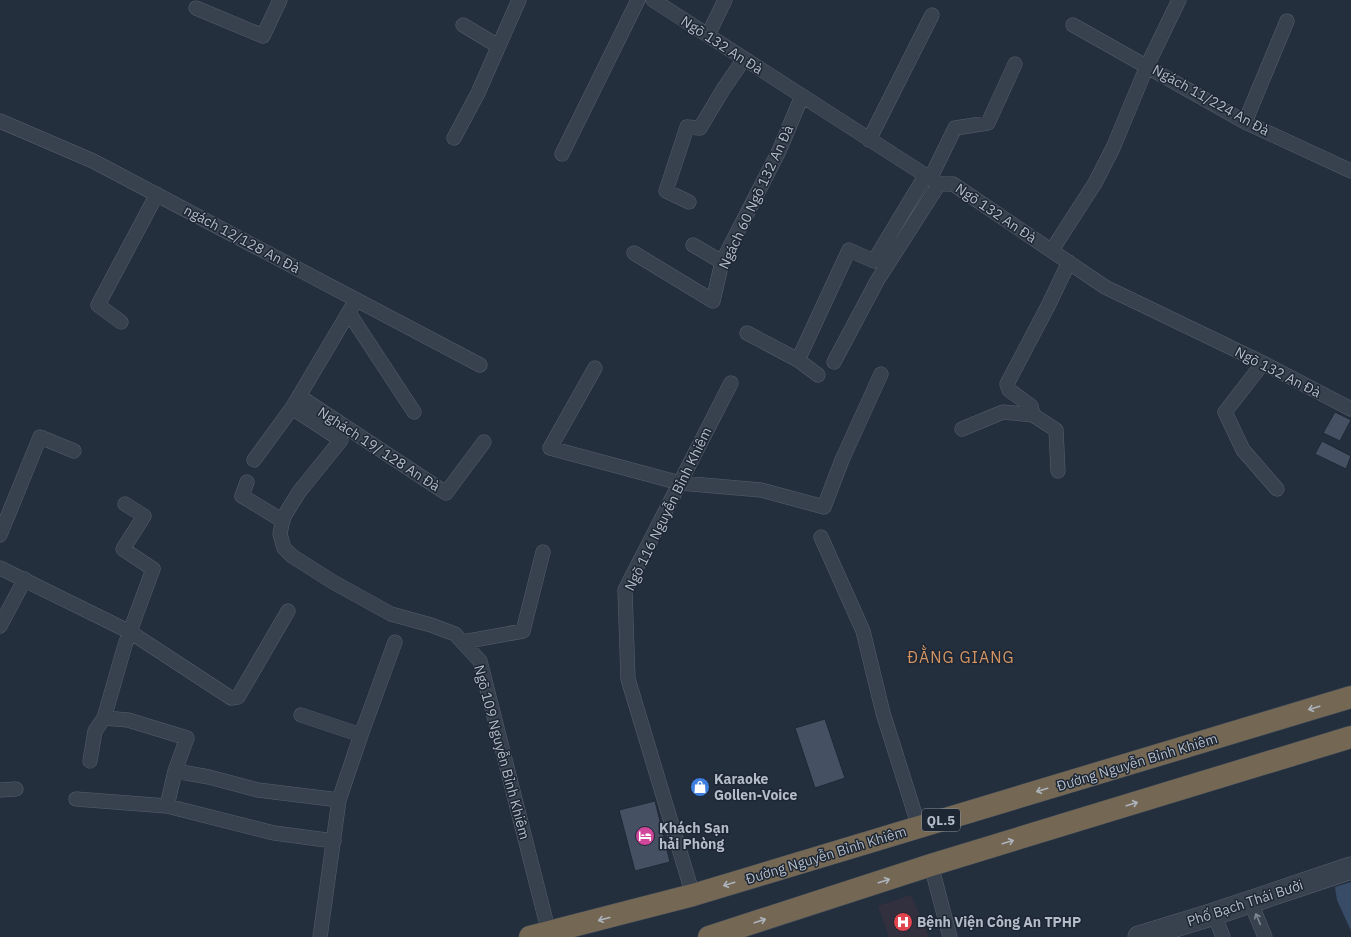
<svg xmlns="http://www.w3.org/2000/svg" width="1351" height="937" viewBox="0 0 1351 937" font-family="'IBM Plex Sans',sans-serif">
	<rect width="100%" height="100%" fill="#242f3e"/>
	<!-- medical -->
	<path fill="#32303f" d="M911,895L929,937H889L878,906Z"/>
	<!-- water -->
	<path fill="#394c67" d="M1351,882V931L1337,900L1335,887Z"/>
	<!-- building -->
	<path fill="#455162" stroke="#1f2835" d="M1335,412L1351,420L1340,441L1323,433Z
		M1322,441L1351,456L1346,469L1315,454Z
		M825,719L845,778L815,788L795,728Z
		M655,801L670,862L635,871L619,810Z"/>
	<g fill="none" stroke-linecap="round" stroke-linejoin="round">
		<!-- lane casing -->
		<g stroke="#565f6c" stroke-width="15">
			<path id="lane" d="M653,0L939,184H953L1105,287L1263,363L1351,409
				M196,8L263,36L280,0
				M463,25L498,46
				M1073,25L1245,122L1351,171
				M708,35L725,0
				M0,121L93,161L480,365
				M1245,122L1287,21
				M454,138L478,93L519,0
				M869,140L932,15
				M562,154L638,0
				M930,179L955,128L988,123L1015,64
				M689,202L666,191L687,127L700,128L724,88L744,59
				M693,245L722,262
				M1052,250L1095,183L1113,148L1147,66L1179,0
				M634,253L713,301L722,262L779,151L802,96
				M349,313L414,412
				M121,322L98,305L157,194
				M747,333L798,360
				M834,362L877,281L939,184
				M1263,363L1225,412L1243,450L1277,489
				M595,368L550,448L680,483L761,490L824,507L842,460L881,374
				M818,375L798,360L849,250L874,261L925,176
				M299,396L446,493L484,442
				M292,408L341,440L299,492L283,518L280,534L284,548L292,556L333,582L391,614L431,625L455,634L480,661L549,933
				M962,429L1003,412L1033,415
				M254,460L292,408L356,300
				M1058,471L1056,430L1033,415L1031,406L1009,390L1007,384L1049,304L1069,262
				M247,482L242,496L283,521
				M125,504L144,516L123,549L153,569L125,645L104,718L128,720L187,738L175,771L167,806
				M0,535L40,437L74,451
				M821,537L863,631L883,713L919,827
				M0,568L130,632L231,698L238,697L288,611
				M0,626L25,579
				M463,642L523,631L543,552
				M301,715L361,735
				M90,761L95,731L104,718
				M175,771L209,777L258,790L339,800
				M0,790L16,789
				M76,799L167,806L274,833L334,841
				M931,865L950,937
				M693,895L628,679L625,590L731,383
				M1250,901L1265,937
				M1214,914L1223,937
				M320,937L339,800L361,735L395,642"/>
		</g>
		<!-- street casing -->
		<g stroke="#565f6c" stroke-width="23">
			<path id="street" d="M1139,937L1214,914L1351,868"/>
		</g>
		<!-- highway casing -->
		<g stroke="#434c59" stroke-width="23">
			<path id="highway" d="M530,937L693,895L1351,697
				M709,937L931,865L1351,737"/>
		</g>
		<!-- lane -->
		<use href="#lane" stroke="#38414e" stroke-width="14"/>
		<!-- street -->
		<use href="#street" stroke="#38414e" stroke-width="22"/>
		<!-- highway -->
		<use href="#highway" stroke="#746855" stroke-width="22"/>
	</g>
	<!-- one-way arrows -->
	<defs><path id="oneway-shaft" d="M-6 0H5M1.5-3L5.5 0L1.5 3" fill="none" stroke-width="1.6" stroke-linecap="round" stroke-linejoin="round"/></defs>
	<g stroke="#aeb4bd">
		<use href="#oneway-shaft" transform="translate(1314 708) rotate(163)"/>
		<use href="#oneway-shaft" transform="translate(1042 790) rotate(163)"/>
		<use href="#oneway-shaft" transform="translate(1132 804) rotate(-17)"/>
		<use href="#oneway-shaft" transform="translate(1008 842) rotate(-17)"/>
		<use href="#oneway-shaft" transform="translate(884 881) rotate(-18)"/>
		<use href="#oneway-shaft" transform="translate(729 884) rotate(163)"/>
		<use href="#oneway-shaft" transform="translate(604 919) rotate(165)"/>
		<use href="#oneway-shaft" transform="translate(760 921) rotate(-18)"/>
	</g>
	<use stroke="#7c8592" href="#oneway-shaft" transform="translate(1258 919) rotate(-113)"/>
	<!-- icons -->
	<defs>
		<g id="shop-disc" transform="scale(1)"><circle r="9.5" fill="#3f7fe0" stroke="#1d2633"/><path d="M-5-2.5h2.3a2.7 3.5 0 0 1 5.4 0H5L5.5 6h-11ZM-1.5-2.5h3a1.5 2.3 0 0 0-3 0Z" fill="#fff"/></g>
		<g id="hotel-disc" transform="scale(1)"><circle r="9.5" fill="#d1479c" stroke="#1d2633"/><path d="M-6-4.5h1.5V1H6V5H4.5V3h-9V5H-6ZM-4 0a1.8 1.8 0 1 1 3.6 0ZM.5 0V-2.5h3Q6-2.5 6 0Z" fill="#fff"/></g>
		<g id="hospital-disc" transform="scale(1)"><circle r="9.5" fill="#e0444e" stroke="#1d2633"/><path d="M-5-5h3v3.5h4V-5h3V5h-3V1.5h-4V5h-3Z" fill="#fff"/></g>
	</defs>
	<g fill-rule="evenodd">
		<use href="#shop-disc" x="700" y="787"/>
		<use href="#hotel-disc" x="645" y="836"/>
		<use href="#hospital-disc" x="903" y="922"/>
	</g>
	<g text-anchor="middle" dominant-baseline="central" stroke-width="3" stroke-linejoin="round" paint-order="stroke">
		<!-- shield labels -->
		<rect fill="#1d2633" stroke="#878f9c" stroke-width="1" x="922" y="809" width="38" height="22" rx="3"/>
		<g font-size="13" font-weight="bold" fill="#b4bcc9">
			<text x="941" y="820">QL.5</text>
		</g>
		<!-- street labels -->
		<g font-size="14" fill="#b4bcc9" stroke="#1d2633">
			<text transform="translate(722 45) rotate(33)">Ngõ 132 An Đà</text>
			<text transform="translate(1211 100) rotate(29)">Ngách 11/224 An Đà</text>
			<text transform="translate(756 197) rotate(-65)">Ngách 60 Ngõ 132 An Đà</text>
			<text transform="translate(996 213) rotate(34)">Ngõ 132 An Đà</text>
			<text transform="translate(242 239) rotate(28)">ngách 12/128 An Đà</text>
			<text transform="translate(1278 372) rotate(27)">Ngõ 132 An Đà</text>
			<text transform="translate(379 449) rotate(33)">Nghách 19/ 128 An Đà</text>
			<text transform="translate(668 509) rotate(-64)">Ngõ 116 Nguyễn Bỉnh Khiêm</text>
			<text transform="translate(502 752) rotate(75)">Ngõ 109 Nguyễn Bỉnh Khiêm</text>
			<text transform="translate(1137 762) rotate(-17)">Đường Nguyễn Bỉnh Khiêm</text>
			<text transform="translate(826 855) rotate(-17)">Đường Nguyễn Bỉnh Khiêm</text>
			<text transform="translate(1245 903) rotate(-18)">Phố Bạch Thái Bưởi</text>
		</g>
		<!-- poi labels -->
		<g font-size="14" font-weight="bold" fill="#b4bcc9" stroke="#1d2633" text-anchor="start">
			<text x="714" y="779">Karaoke<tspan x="714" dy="16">Gollen-Voice</tspan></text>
			<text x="659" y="828">Khách Sạn<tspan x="659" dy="16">hải Phòng</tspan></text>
			<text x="917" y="922">Bệnh Viện Công An TPHP</text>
		</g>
		<!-- quarter labels -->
		<g font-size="16" letter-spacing="1" fill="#d59563" stroke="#1d2633">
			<text x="961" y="657">ĐẰNG GIANG</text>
		</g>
	</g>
</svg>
